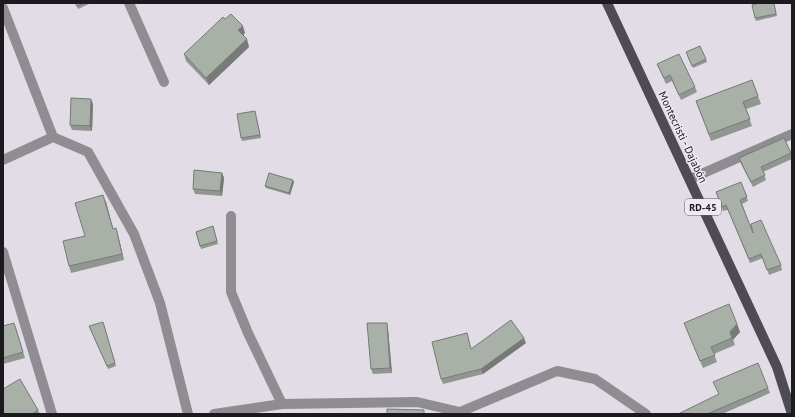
<svg xmlns="http://www.w3.org/2000/svg" width="795" height="417" viewBox="0 0 795 417" font-family="'PT Sans',sans-serif">
	<rect width="100%" height="100%" fill="#e1dce5"/>
	<g fill="none" stroke-linecap="round" stroke-linejoin="round">
		<!-- minor -->
		<path stroke="#8f8d91" stroke-width="10" d="M129,3L164,82
			M3,8L53,137L88,152L134,234L160,303L188,414
			M3,160L53,137
			M690,179L792,134
			M231,216V292L248,333L282,404
			M3,252L52,414
			M214,414L282,404L417,402L460,412L557,371L595,379L646,414"/>
		<!-- primary -->
		<path stroke="#4f4b52" stroke-width="10" d="M607,3L777,367L792,414"/>
	</g>
	<!-- wall -->
	<path fill="#909790" d="M75,3H91L78,9Z
		M760,3H774L777,16L756,21L755,18Z
		M225,19L245,33L243,35L249,47L209,85L186,61L184,54Z
		M687,55L706,59L707,62L693,68Z
		M657,64L695,87L697,92L681,100L672,81L666,84Z
		M752,80L761,104L746,109L752,126L711,141L696,101Z
		M93,104L92,131L72,130L70,125Z
		M255,111L261,138L242,141L241,138Z
		M791,153L792,159L763,172L766,180L753,187L741,164L739,158Z
		M222,173L224,178L222,196L195,194L193,189Z
		M294,182L290,195L266,188L265,186Z
		M741,182L748,201L742,204L753,233L781,265L782,270L769,275L763,258L750,263L728,210L723,211L716,192Z
		M106,202L113,229L118,235L124,260L71,273L69,266L85,236Z
		M213,226L218,244L201,249L196,232Z
		M684,323L737,324L740,332L733,339L735,345L714,354L717,362L703,368Z
		M104,325L116,366L108,369L89,326Z
		M3,326L16,328L25,358L3,364Z
		M388,329L392,373L373,374L371,369Z
		M467,333L471,349L526,343L483,374L443,384L441,379Z
		M768,388L770,393L722,414H678Z
		M38,410L40,414H3Z"/>
	<!-- shaded-wall -->
	<path fill="#767b76" d="M243,26L245,33L241,38L238,30Z
		M247,39L249,47L209,85L206,78Z
		M91,99L93,104L92,131L90,126Z
		M222,173L224,178L222,196L220,191Z
		M293,180L294,182L290,195L289,193Z
		M103,195L106,202L115,236L113,229Z
		M116,228L118,235L124,260L122,254Z
		M387,323L388,329L392,373L390,368Z
		M737,324L740,332L733,340L730,332Z
		M524,338L526,343L483,374L481,369Z"/>
	<!-- building -->
	<path fill="#a8b0a8" stroke="#767b76" d="M75,3H84L77,6Z
		M760,3H774L776,14L755,18L752,5Z
		M231,14L243,26L238,30L247,39L206,78L184,54L223,17L225,19Z
		M700,46L706,59L692,66L686,52Z
		M679,54L695,87L679,95L670,75L664,78L657,64Z
		M752,80L758,96L743,102L750,119L709,134L696,101Z
		M71,98L91,99L90,126L70,125Z
		M255,111L260,135L241,138L237,114Z
		M784,138L791,153L761,167L765,175L751,182L739,158Z
		M194,170L222,173L220,191L193,189Z
		M269,173L293,180L289,193L265,186Z
		M741,182L747,197L740,200L753,233L751,224L761,220L781,265L767,270L761,254L749,259L726,205L722,207L716,192Z
		M103,195L113,229L116,228L122,254L69,266L63,241L85,236L75,203Z
		M213,226L217,241L200,246L196,232Z
		M729,304L737,324L730,332L732,338L711,347L715,355L700,361L684,323Z
		M511,320L524,338L481,369L441,379L432,342L467,333L471,349Z
		M103,322L115,363L107,366L89,326Z
		M14,323L23,352L3,358V326Z
		M367,323H387L390,368L371,369Z
		M758,363L768,388L707,414H678L719,394L713,382Z
		M20,379L38,410L32,414H3V389Z
		M387,409L424,410V414H387Z"/>
	<g text-anchor="middle" dominant-baseline="central" stroke-width="3" stroke-linejoin="round" paint-order="stroke">
		<!-- shield labels -->
		<rect fill="#efe9f3" stroke="#5b585e" stroke-width="1" x="685" y="199" width="36" height="16" rx="3"/>
		<g font-size="10" font-weight="bold" fill="#1c1a1e">
			<text x="703" y="207">RD-45</text>
		</g>
		<!-- street labels -->
		<g font-size="11" fill="#1c1a1e" stroke="#efe9f3">
			<text transform="translate(683 137) rotate(65)">Montecristi - Dajabón</text>
		</g>
	</g>
	<!-- border -->
	<rect width="795" height="417" fill="none" stroke="#1c1a1e" stroke-width="8"/>
</svg>
